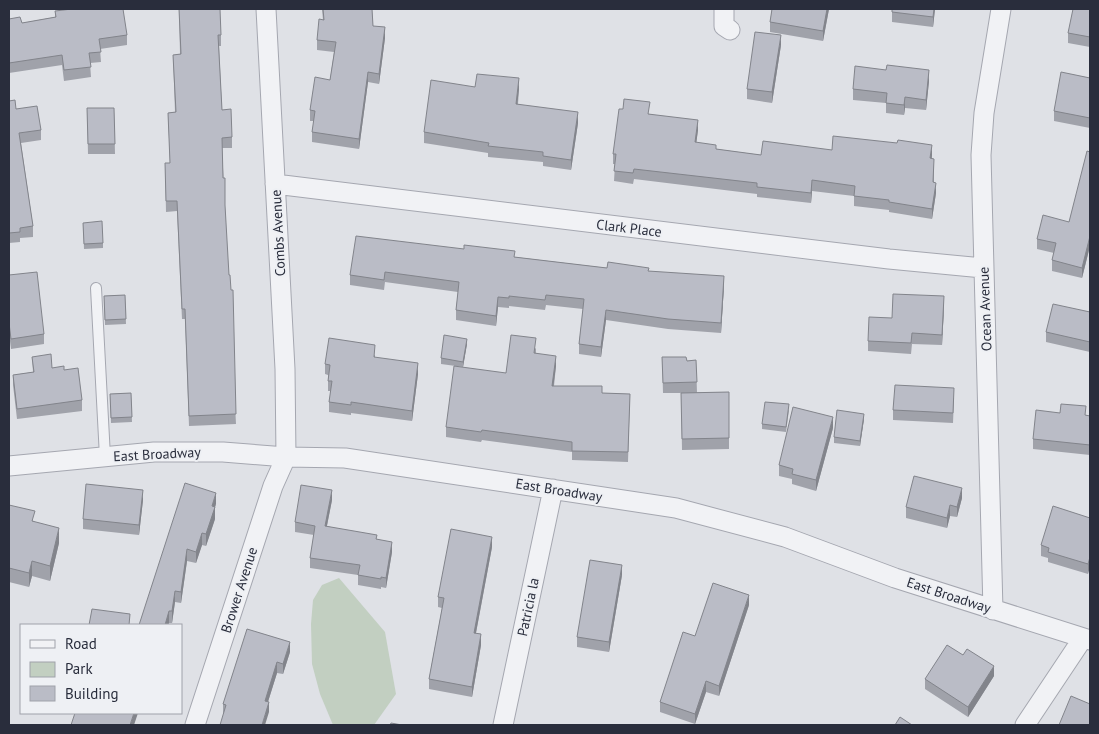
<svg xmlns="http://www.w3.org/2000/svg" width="1099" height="734" viewBox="0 0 1099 734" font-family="'PT Sans',sans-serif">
	<rect width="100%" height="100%" fill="#dfe1e6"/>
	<!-- green -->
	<path fill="#c2cfc1" d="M339,578L385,632L396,694L374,725H333L320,694L312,664L311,624L313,600L322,585Z"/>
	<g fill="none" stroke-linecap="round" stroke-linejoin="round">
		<!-- service casing -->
		<g stroke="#a5a7b0" stroke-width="12">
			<path id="service" d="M96,288L105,457"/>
		</g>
		<!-- minor casing -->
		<g stroke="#a5a7b0" stroke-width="21">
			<path id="minor" d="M724,9V26L730,30
				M275,184L889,259L983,268
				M9,466L154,452H223L286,457L345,458L676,508L785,537L895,578L1090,640
				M993,610L981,155L984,113L1001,9
				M195,725L273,486L286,457L285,369L266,9
				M503,725L553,489
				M1025,725L1083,638"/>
		</g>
		<!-- service -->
		<use href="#service" stroke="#f1f2f5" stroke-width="10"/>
		<!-- minor -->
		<use href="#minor" stroke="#f1f2f5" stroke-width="19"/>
	</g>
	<!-- wall -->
	<path fill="#a0a2aa" d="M179,9L221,35V46H219L222,110L232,137V148H222L236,424L189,426L185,319H182L177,211L166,212L165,163H170L168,113L175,112L173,55L180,54Z
		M322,9H372L373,26L385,38L379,84L368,82L359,149L312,142V132L314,121H310V110L330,80L334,52L317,50V40L323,20Z
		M772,9H829L823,41L770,32V22Z
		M935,9L933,27L892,22V12Z
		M1090,9V47L1068,43V33Z
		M55,11L127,35V45L100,49L101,62L90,63L91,77L64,81L62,65L9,73V19L22,23L55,17Z
		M781,45L772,103L747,99V89Z
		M1090,78V128L1054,121V111Z
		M929,81L926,110L905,108L904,115L886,113V103L853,100V89Z
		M475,87L519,89L518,104L578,123L571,170L543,166V162L488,157V153L424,143V132Z
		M9,101L16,109L41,130V140L21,143L33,226V237L20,238V242L9,243Z
		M87,108H114L115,154H88Z
		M623,109L650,114L698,130L696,143L716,149L761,155L832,150L932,155V158L934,169V182L936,193L932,219L889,212V210L854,206V196L812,191L811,203L757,197V194L634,179L633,184L614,181L615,164H613V154Z
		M1090,152V246L1082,278L1052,271V260L1054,253L1037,249V239L1069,222Z
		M83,223L103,243V248L84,249Z
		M515,257L607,268L649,271L724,286L721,333L668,329L606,320L601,357L579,354V344L583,309L546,305L545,310L509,306V308L498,307L496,326L456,320V310L458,292L385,282L384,290L350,285V275Z
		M9,275L44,334V344L11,349L9,333Z
		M125,295L126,324L105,325L104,296Z
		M944,307L942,345L912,344L911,354L868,351V341L892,318Z
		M1090,312V352L1046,342V332Z
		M467,344L463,367L441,364V358Z
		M536,348V353L556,366L554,386L602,393L630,394L628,462L572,460V452L482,440L481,442L446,437V427L506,373Z
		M375,355V358L418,374L412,421L351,413V415L329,412V402L331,391H328V375L325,374V364Z
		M32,357L52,368L82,400V411L17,419L13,385V375L33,372Z
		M662,357L687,361L696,360L697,393H663Z
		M729,392V449L682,450L681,393Z
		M131,393L132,422L111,423L110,394Z
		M954,398L953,423L893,420V410Z
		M789,410L786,432L762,429V424Z
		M1086,415L1090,416V455L1033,449V439Z
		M864,419L860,446L834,443V437Z
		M833,428L816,491L792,484V479L779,476V465Z
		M962,498L957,517L950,516L947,528L906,518V507Z
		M143,500L139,535L83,529V519Z
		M332,500L327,526L377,539L392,552L386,588L381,587V589L358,585V575L310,568V558L314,535L295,532V522Z
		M216,504L215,507V519L206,546L202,545L196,563L187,561L181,603L175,602L172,623H169L168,625H139Z
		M9,505L35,522L59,543L50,581L32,576L29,587L9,582Z
		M1090,518L1088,574L1048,562V558L1041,556V545Z
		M492,547L476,633L481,645L472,697L429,689V679L442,608L438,607V597Z
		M622,575L609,652L577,647V637Z
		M749,605L719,696L706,692L695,724L660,712V702L695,636Z
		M290,652L283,674L277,673L268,702L269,712L223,714V704Z
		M963,655L994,676L968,717L925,689V679Z"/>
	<!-- shaded-wall -->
	<path fill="#82848b" d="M827,9H829L823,41V31Z
		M934,9H935L933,27V17Z
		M385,27V38L379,84V74Z
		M781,35V45L772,103V92Z
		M929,70V81L926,110V100Z
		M368,72V82L359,149V139Z
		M519,78V89L516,114V104Z
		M905,97V108L904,115V105Z
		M578,112V123L571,170V160Z
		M698,120V130L695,153V142Z
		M932,145V155L930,169V158Z
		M812,180V191L811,203V193Z
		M936,183V193L932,219V209Z
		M1090,236V246L1082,278V268Z
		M724,276V286L721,333V323Z
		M944,296V307L942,345V335Z
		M498,297V307L496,326V316Z
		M606,310V320L601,357V347Z
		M467,339V344L463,367V362Z
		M556,356V366L552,396V386Z
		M418,363V374L412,421V411Z
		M864,414V419L860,446V441Z
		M833,417V428L816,491V480Z
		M962,488V498L957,517V507Z
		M143,490V500L139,535V525Z
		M332,490V500L325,535V526Z
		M216,493V504L212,517V506Z
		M950,505V516L947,528V518Z
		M215,507V519L206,546V534Z
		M59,528V543L50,581V566Z
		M202,533V545L196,563V552Z
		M492,537V547L474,643V633Z
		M392,542V552L386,588V578Z
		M187,549V561L181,603V592Z
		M1090,557V567L1088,574V564Z
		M32,561V576L29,587V573Z
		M622,565V575L609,652V642Z
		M175,591V602L172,623V611Z
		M749,595V605L719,696V686Z
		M169,611V623L168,625H165Z
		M481,634V645L472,697V687Z
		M290,642V652L283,674V664Z
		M277,662V673L265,711V701Z
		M994,666V676L968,717V707Z
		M706,681V692L695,724V714Z
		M269,702V712L265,725H262Z
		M134,713H138L134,725H130Z"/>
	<!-- building -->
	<path fill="#babcc6" stroke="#82848b" d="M72,9H123L127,35L99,39L101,52L89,53L91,67L64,70L62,55L9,63V19L20,17L22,23L56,17L55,11Z
		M179,9H220L221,35H218L222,110L231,109L232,137L222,138L223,178H225V205L229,275H230L231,290H233L236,414L189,416L185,309H182L177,201H166L165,163H170L168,113L176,112L173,55L181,54Z
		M323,9H372L373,26L385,27L379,74L368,72L359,139L312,132L315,111L310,110L315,77L330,80L336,42L317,40L319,19L324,20Z
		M772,9H827L823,31L770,22Z
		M892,9H934L933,17L892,12Z
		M1073,9H1090V37L1068,33Z
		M755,32L781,35L772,92L747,89Z
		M887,65L929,70L926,100L905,97L904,105L886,103L887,93L853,89L855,66L886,70Z
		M1061,72L1090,78V118L1054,111Z
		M477,74L519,78L516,104L578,112L571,160L543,156V152L488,146L489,143L424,132L431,80L475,87Z
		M624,99L650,102L648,114L698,120L695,142L716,145V149L761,155L763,141L832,150L833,136L897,143L898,140L932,145L930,158L934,159L933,182L936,183L932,209L889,202V200L854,196L855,186L812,180L811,193L757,187V183L634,169L633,173L614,171L616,154H613L619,109H623Z
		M15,100L16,109L37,106L41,130L19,133L33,226L20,228V232L9,233V101Z
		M87,108H114L115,144H88Z
		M1087,151L1090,152V236L1082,268L1052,260L1056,243L1037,239L1043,215L1069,222Z
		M102,221L103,243L84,244L83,223Z
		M356,236L464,249V245L515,251L514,257L607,268L608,262L649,268L648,271L724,276L721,323L668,319L606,310L601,347L579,344L584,299L546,295L545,300L509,296V298L498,297L496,316L456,310L459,282L385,272L384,280L350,275Z
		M37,272L44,334L11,339L9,323V275Z
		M893,294L944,296L942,335L912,333L911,343L868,341L869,317L892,318Z
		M125,295L126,319L105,320L104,296Z
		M1053,304L1090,312V342L1046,332Z
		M444,335L467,339L463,362L441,358Z
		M511,335L536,338L534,353L556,356L552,386H602V393L630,394L628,452L572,451V442L482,430L481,432L446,427L454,366L506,373Z
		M329,338L375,345L374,357L418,363L412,411L351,402V405L329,402L332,381H328L330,365L325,364Z
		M51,354L52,368L64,366V370L78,368L82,400L17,409L13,375L34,372L32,357Z
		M662,357H686L687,361L696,360L697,382L663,383Z
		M895,385L954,388L953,413L893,410Z
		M729,392V438L682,439L681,393Z
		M131,393L132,417L111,418L110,394Z
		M765,402L789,404L786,427L762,424Z
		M1061,404L1086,406L1085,415L1090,416V445L1033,439L1036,410L1060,413Z
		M793,407L833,417L816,480L792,474L793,469L779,465Z
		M837,410L864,414L860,441L834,437Z
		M914,476L962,488L957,507L950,505L947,518L906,507Z
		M185,483L216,493L212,506L215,507L206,534L202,533L196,552L187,549L181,592L175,591L172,611H169L165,625H139Z
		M86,484L143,490L139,525L83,519Z
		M301,485L332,490L325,526L377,535L376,539L392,542L386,578L381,577V579L358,575L360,565L310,558L315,526L295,522Z
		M9,505L35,511L32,521L59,528L50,566L32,561L29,573L9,568Z
		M1053,506L1090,518V557L1088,564L1048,552L1049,548L1041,545Z
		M451,529L492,537L474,633L481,634L472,687L429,679L444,598L438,597Z
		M590,560L622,565L609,642L577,637Z
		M713,583L749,595L719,686L706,681L695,714L660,702L683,632L695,636Z
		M92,609L130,614L129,625H89Z
		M247,629L290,642L283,664L277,662L265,701L269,702L262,725H220L226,705L223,704Z
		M947,645L963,655L967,649L994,666L968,707L925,679Z
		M1071,696L1090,704V725H1059Z
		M75,713H134L130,725H71Z
		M900,717L912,725H895Z
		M391,723L402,725H390Z"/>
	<g text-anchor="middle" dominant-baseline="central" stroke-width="4" stroke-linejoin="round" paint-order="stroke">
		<!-- street labels -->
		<g font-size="14" fill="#292d3c" stroke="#eef0f4">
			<text transform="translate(629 228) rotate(7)">Clark Place</text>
			<text transform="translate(278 233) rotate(-93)">Combs Avenue</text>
			<text transform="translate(985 309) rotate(-92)">Ocean Avenue</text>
			<text transform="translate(157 454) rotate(-3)">East Broadway</text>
			<text transform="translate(559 490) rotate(9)">East Broadway</text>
			<text transform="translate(239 590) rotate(-72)">Brower Avenue</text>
			<text transform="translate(949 595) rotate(18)">East Broadway</text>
			<text transform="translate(528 607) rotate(-78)">Patricia la</text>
		</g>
	</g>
	<!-- border -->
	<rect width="1099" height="734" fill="none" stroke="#292d3c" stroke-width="20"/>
	<!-- legend -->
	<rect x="20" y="624" width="162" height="90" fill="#eef0f4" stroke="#9fa2aa"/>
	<rect x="30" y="640" width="25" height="8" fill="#f1f2f5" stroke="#9fa2aa"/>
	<text x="65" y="649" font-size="15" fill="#292d3c">Road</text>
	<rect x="30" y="662" width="25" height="15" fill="#c2cfc1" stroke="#9fa2aa"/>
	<text x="65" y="674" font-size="15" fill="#292d3c">Park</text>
	<rect x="30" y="686" width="25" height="15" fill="#babcc6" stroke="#9fa2aa"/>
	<text x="65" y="699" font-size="15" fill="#292d3c">Building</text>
</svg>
